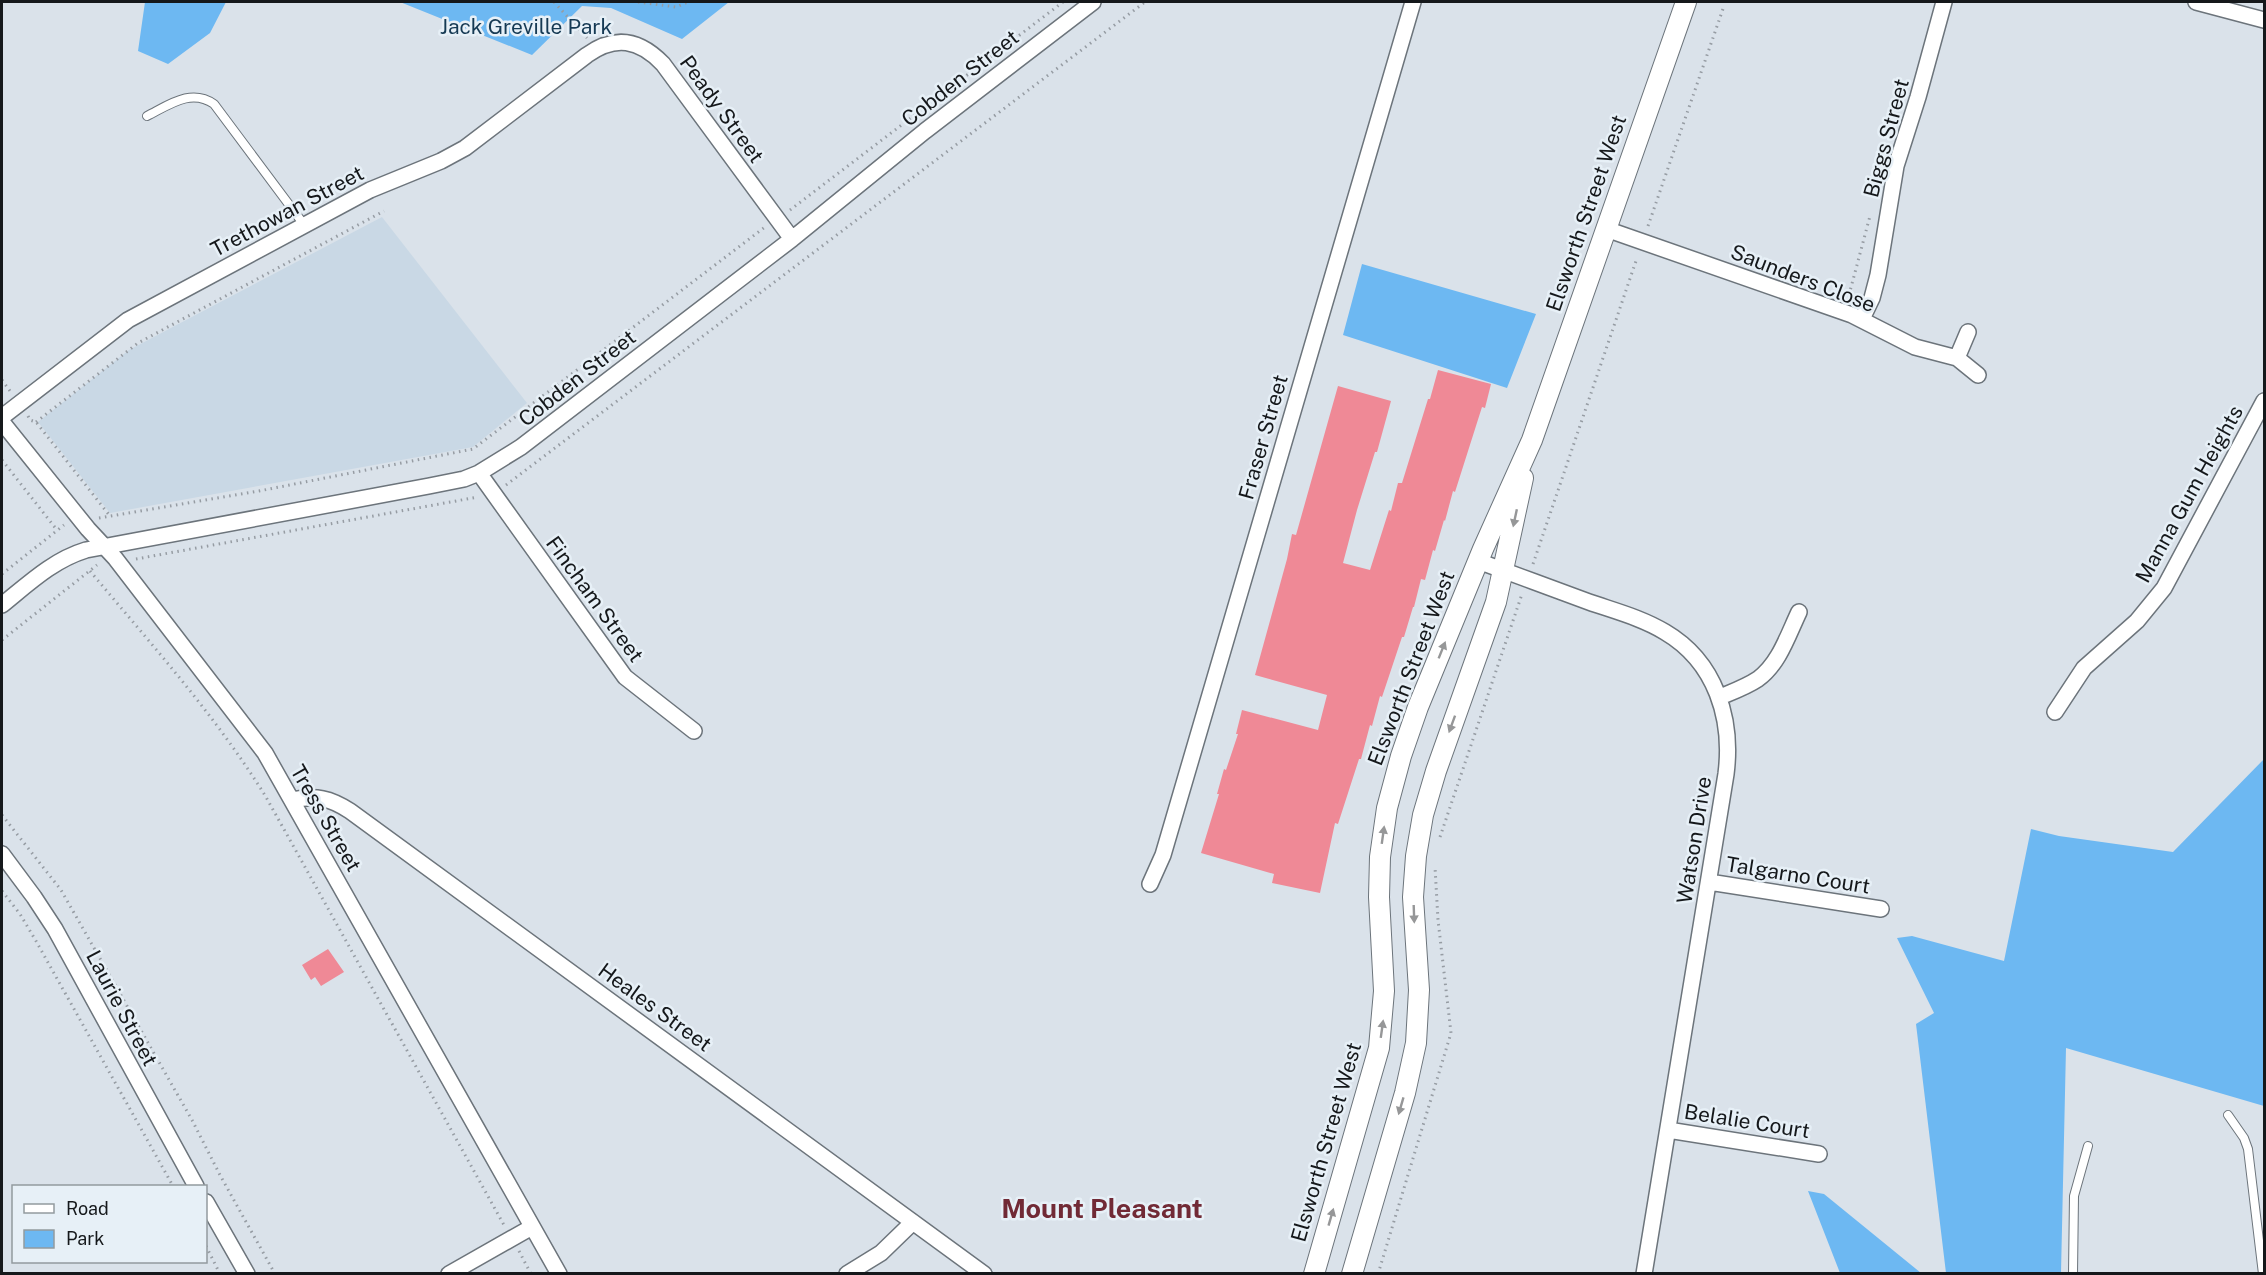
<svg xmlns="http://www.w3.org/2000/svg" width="2266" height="1275" viewBox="0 0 2266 1275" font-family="'Public Sans',sans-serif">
	<rect width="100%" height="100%" fill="#dae2ea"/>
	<!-- built -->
	<path fill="#c9d8e5" d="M382,217L527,403L473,447L110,513L38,422L129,350Z"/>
	<!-- green -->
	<path fill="#6db8f2" d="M145,2H226L210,33L168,64L138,51Z
		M400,2H729L682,39L611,8L582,6L532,55Z
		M1362,264L1536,314L1507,388L1343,335Z
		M2264,759V1106L2066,1048L2061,1273H1946L1916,1024L1934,1013L1897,938L1912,936L2004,961L2031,829L2059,836L2173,852Z
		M1808,1191L1824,1194L1921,1273H1840Z"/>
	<!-- building -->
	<path fill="#ef8996" d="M1438,370L1491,384L1485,408L1482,407L1455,492L1453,491L1445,521L1444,520L1435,551L1433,550L1425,580L1421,579L1414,607H1413L1404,637H1402L1382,697L1380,696L1372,726L1370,725L1361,759H1359L1338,824L1335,823L1320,893L1272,883L1274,874L1201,853L1219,794H1217L1224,769L1226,770L1238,734H1236L1242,710L1318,730L1327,695L1255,675L1287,559L1292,534L1296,535L1338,386L1391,401L1377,452H1375L1357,510L1343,563L1370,570L1389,510L1391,511L1398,483H1402L1428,399H1430Z
		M328,949L344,972L321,986L315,977L311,980L302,965Z"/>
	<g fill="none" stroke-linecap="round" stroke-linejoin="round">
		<!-- service casing -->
		<g stroke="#6c747b" stroke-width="10">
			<path id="service" d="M147,116C169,105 191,88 214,104L305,226
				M2228,1115L2244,1138L2248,1149L2263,1274
				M2073,1274L2074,1196L2088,1146"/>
		</g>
		<!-- minor casing -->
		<g stroke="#6c747b" stroke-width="18">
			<path id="minor" d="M2196,2L2264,20
				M1606,229L1852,315L1915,347L1957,358L1978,375
				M1862,319L1872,298L1878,275L1896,166L1918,97L1944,2
				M1957,358L1968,332
				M2,417L128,320L370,190L441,161L465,148L587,55C615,35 639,39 663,64L792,239
				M2,422L88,529L115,558L265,753L559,1274
				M479,473L625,677L694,731
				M1478,561C1515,575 1552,588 1589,602C1615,611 1642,618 1665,632C1716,662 1733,719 1726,774L1644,1274
				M2,605C28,584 53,560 86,550L429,486L464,479L479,473L521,447L792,239L925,131L1093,2
				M1720,697C1732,692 1746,687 1758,679C1779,664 1788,635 1799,612
				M2055,712L2084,668L2137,621L2164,588L2264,401
				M292,800C316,795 330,798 350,811L984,1274
				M2,854L34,897L55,929L196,1186
				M1709,882L1881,909
				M1150,884L1163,855L1413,2
				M1668,1130L1819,1154
				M206,1202L247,1274
				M449,1274L532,1227
				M847,1274L881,1253L913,1222"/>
		</g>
		<!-- tertiary casing -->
		<g stroke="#6c747b" stroke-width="22">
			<path id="tertiary" d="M1314,1274L1379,1048L1384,991L1379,897L1380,857L1387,808L1401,756L1418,707L1483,549L1532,440L1686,2
				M1352,1274L1405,1093L1416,1043L1419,990L1413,897L1416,856L1423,815L1436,771L1496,602L1523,478"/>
		</g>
		<!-- path -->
		<path stroke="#969ca3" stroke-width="3" stroke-dasharray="1.5 4.5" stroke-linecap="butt" d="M554,2L587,38
			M638,2L676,7L688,2
			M790,210L1063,2
			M1648,226L1724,6
			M1849,295L1870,216
			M2,380L10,391
			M28,416L30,420L36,422L110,516
			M36,422L138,343L384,211
			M2,460L57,530
			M506,485L1145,2
			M99,518L259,491L473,449L765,227
			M136,559L478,497
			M1533,564L1637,258
			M90,571C151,644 216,716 266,797L504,1225
			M2,574L64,525
			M2,640L97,565
			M2,815L61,890L192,1120L220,1175L275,1274
			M1440,837L1522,594
			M2,891L20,914L36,941L173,1186
			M206,1246L220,1274
			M519,1251L531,1274
			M1378,1274L1451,1033L1438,920L1435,867"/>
		<!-- service -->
		<use href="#service" stroke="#fff" stroke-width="8"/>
		<!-- minor -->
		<use href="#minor" stroke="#fff" stroke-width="15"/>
		<!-- tertiary -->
		<use href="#tertiary" stroke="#fff" stroke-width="20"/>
	</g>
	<!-- one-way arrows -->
	<defs><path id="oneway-solid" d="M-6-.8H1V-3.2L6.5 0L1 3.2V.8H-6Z" transform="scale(1.5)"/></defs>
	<g fill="#969798">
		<use href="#oneway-solid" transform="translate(1515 518) rotate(102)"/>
		<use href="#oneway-solid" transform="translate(1442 650) rotate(-68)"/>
		<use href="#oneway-solid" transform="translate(1452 724) rotate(110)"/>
		<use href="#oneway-solid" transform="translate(1383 835) rotate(-82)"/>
		<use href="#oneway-solid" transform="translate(1414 914) rotate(88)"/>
		<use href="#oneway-solid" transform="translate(1382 1029) rotate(-82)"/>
		<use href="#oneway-solid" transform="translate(1401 1106) rotate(106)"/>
		<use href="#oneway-solid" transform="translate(1331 1217) rotate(-74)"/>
	</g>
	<g text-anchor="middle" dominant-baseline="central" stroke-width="5" stroke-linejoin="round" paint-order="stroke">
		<!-- park labels -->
		<g font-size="21" fill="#163a54" stroke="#e7f0f7">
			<text x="526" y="26">Jack Greville Park</text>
		</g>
		<!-- street labels -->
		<g font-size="21" fill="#15181b" stroke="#e7f0f7">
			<text transform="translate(960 78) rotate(-38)">Cobden Street</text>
			<text transform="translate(722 109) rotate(54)">Peady Street</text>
			<text transform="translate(1886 138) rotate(-75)">Biggs Street</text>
			<text transform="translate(287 211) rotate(-28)">Trethowan Street</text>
			<text transform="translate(1586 213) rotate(-71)">Elsworth Street West</text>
			<text transform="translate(1803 278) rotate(21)">Saunders Close</text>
			<text transform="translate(577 378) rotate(-38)">Cobden Street</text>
			<text transform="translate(1263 437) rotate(-74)">Fraser Street</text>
			<text transform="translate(2189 494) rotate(-61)">Manna Gum Heights</text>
			<text transform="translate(595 599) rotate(54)">Fincham Street</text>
			<text transform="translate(1411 668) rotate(-69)">Elsworth Street West</text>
			<text transform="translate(326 818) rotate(60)">Tress Street</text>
			<text transform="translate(1694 840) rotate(-81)">Watson Drive</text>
			<text transform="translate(1798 875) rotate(9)">Talgarno Court</text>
			<text transform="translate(655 1007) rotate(36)">Heales Street</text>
			<text transform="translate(122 1008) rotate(62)">Laurie Street</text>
			<text transform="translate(1747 1121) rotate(9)">Belalie Court</text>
			<text transform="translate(1326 1142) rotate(-74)">Elsworth Street West</text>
		</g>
		<!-- district labels -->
		<g font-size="27" font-weight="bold" fill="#712a36" stroke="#e7f0f7">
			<text x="1102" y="1208">Mount Pleasant</text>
		</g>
	</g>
	<!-- border -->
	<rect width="2266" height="1275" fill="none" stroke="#15181b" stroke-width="6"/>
	<!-- legend -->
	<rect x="12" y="1185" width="195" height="78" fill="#e7f0f7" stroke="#939a9f" stroke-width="1.5"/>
	<rect x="24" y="1204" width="30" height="9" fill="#ffffff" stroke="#939a9f" stroke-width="1.5"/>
	<text x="66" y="1215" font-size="18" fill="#15181b">Road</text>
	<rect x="24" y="1230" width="30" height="18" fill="#6db8f2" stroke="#939a9f" stroke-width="1.5"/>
	<text x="66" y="1245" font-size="18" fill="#15181b">Park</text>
</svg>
